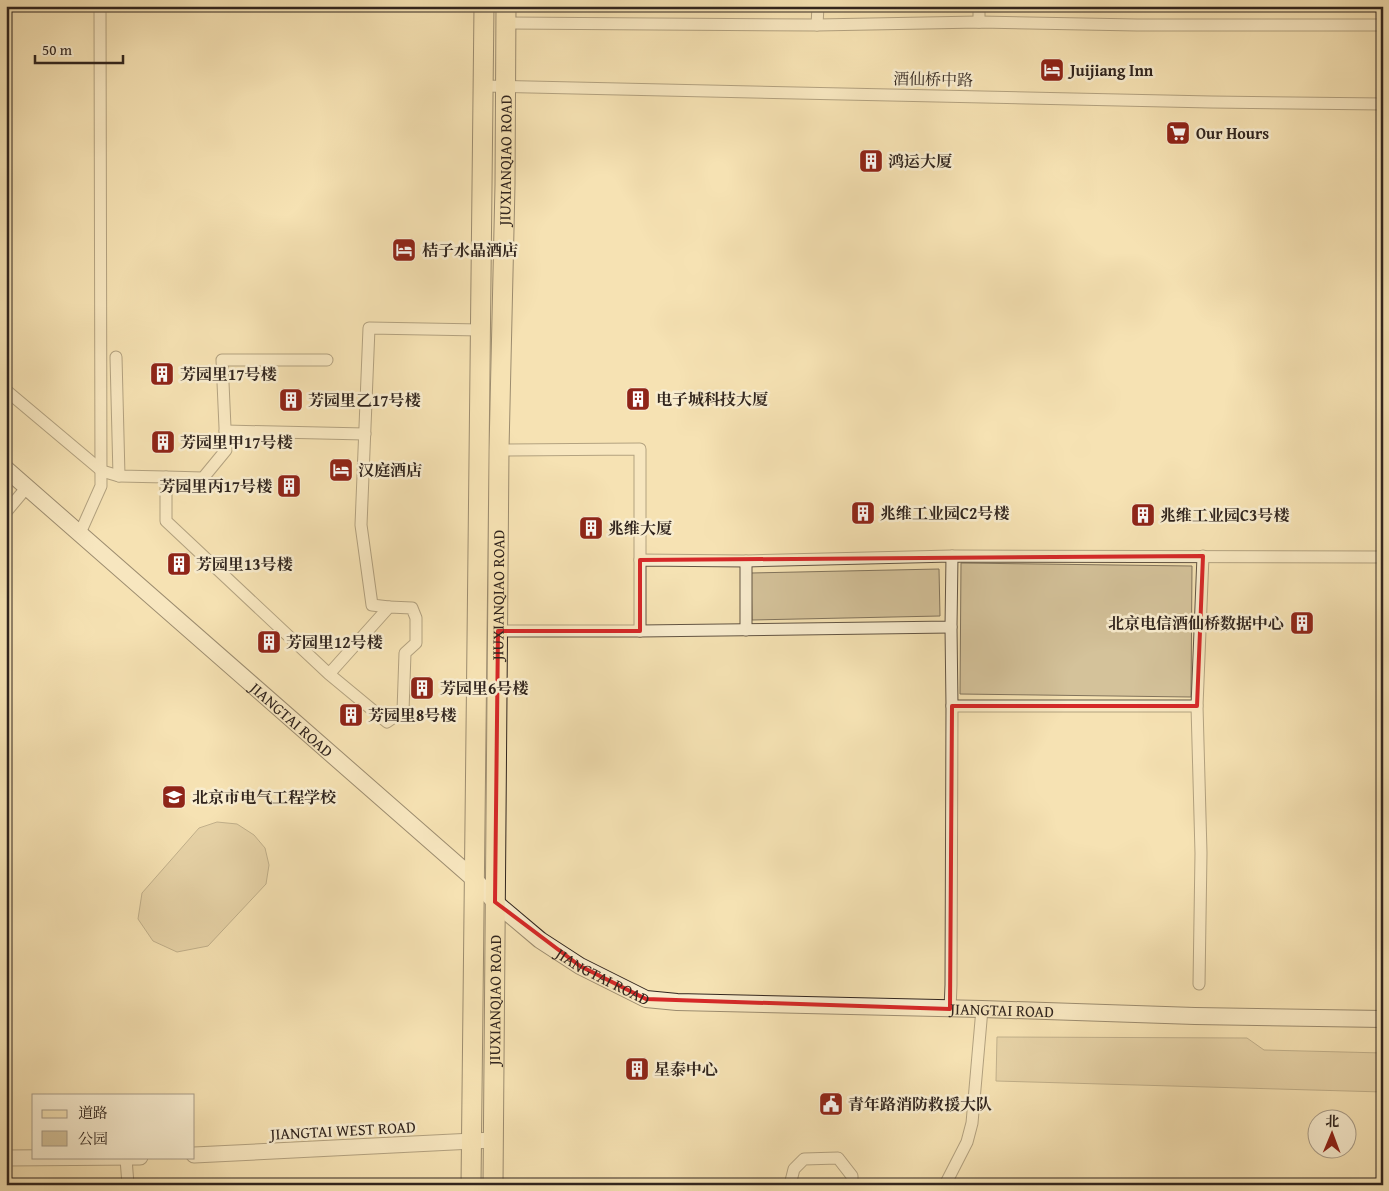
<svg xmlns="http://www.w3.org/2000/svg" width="1389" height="1191" font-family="'Gentium Book Plus','Noto Serif SC',serif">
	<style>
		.green { fill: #d4c29a; stroke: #82745c }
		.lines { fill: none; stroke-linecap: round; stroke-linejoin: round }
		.minor-casing { stroke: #625443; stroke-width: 13 }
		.tertiary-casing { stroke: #625443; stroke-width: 17 }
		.secondary-casing { stroke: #31251e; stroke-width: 18 }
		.primary-casing { stroke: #31251e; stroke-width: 21 }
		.minor { stroke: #f8ecce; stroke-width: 11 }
		.tertiary { stroke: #f8ecce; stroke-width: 15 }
		.secondary { stroke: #f8ecce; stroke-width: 16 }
		.primary { stroke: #f5e2b3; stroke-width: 19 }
		.marked { fill: none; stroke: #d62828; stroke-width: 4; stroke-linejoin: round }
		.labels { text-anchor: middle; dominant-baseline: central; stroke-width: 5; stroke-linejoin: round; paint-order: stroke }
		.poi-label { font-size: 16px; font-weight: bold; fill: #31251e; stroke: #f8ecce; text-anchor: start }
		.street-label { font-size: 16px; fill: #31251e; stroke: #f8ecce }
	</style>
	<rect width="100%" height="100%" fill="#f5e2b3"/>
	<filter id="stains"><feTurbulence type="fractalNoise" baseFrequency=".004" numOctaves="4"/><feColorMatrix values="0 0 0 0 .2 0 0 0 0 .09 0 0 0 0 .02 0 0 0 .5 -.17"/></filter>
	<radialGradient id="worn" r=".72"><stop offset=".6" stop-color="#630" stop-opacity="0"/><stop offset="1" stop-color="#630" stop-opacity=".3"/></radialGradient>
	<g class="green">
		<polygon points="961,563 1192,566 1191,697 960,694"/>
		<polygon points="939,569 940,616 752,620 751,573"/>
		<polygon points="217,822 237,824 254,835 265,848 269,865 266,884 208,946 177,952 153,941 138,919 142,893 199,828"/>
		<polygon points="997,1037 1247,1038 1264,1050 1383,1053 1383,1092 996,1081"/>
	</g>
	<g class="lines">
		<defs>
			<g id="minor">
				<polyline points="979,6 979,22"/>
				<polyline points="506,23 817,25 979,22 1137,25 1383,25"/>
				<polyline points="817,25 818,6"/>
				<polyline points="483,86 1211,102 1383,104"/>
				<polyline points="116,357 119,476"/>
				<polyline points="8,392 102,471 119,476 166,477 166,521 329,674 387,722 403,711 405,653 416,643 416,618 412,608 389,607 329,674"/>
				<polyline points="225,431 365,434"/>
				<polyline points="499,450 640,449 640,560"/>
				<polyline points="166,477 203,478 226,450 222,360 327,360"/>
				<polyline points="6,512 27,487"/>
				<polyline points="80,533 101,486 100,6"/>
				<polyline points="389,607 372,605 361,525 369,328 481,330"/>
				<polyline points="746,630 746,561"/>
				<polyline points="498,631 640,631 951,627 952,556"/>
				<polyline points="640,631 640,560 746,561 952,556 1383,557"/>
				<polyline points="952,706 1197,706"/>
				<polyline points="1199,984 1201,853 1197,706 1203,556"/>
				<polyline points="950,1009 951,985 952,706 951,627"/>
				<polyline points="126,1158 128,1185"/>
				<polyline points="790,1185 794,1169 804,1159 838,1158 852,1176 852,1185"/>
				<polyline points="945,1185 967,1142 972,1123 982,1009"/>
			</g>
			<g id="tertiary">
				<polyline points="194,1155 493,1140"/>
				<polyline points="6,1158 140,1157"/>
			</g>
			<g id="secondary">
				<path id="s1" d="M6,469L475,880L495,902L540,940L580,966L646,999L677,1002L982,1009L1195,1016L1383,1019"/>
			</g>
			<g id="primary">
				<polyline points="471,1185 484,6"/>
				<path id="s2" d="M493,1185L499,450L505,185L506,6"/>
			</g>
		</defs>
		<use href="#minor" class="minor-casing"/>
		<use href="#tertiary" class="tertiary-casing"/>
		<use href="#secondary" class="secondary-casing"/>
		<use href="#primary" class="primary-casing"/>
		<use href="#minor" class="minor"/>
		<use href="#tertiary" class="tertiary"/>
		<use href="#secondary" class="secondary"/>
		<use href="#primary" class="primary"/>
	</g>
	<path d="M0 0H1389V1191H0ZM1203,556L1197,706H952L950,1009L646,999L580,966L495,902L498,631H640V560Z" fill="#f5e2b3" fill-opacity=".55" fill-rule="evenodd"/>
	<path class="marked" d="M1203,556L1197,706H952L950,1009L646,999L580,966L495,902L498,631H640V560Z"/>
	<defs>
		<symbol id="hotel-square" viewBox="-11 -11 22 22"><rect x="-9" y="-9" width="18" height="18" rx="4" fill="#8f2418" stroke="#f8ecce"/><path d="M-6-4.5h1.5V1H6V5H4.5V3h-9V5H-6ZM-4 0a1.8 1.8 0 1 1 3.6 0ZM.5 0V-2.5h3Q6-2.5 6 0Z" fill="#fff"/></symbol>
		<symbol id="supermarket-square" viewBox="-11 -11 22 22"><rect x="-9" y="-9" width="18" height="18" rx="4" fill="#8f2418" stroke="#f8ecce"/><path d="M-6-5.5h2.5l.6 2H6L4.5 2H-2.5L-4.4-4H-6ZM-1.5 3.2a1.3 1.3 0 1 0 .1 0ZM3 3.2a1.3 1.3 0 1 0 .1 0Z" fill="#fff"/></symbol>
		<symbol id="building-square" viewBox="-11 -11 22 22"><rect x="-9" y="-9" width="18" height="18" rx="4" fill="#8f2418" stroke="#f8ecce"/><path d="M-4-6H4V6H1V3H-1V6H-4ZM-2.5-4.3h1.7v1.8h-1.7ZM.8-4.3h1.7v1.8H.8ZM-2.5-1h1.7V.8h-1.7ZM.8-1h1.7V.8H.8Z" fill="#fff"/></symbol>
		<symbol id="school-square" viewBox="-11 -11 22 22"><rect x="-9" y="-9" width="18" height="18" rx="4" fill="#8f2418" stroke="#f8ecce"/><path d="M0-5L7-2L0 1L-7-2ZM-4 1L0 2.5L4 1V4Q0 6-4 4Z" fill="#fff"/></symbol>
		<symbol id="civic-square" viewBox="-11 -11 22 22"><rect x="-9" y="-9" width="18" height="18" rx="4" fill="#8f2418" stroke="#f8ecce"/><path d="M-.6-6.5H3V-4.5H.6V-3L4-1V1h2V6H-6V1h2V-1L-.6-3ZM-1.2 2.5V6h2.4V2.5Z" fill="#fff"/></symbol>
	</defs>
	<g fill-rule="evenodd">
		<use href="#hotel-square" x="1038" y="56" width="28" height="28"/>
		<use href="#supermarket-square" x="1164" y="119" width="28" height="28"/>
		<use href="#building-square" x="857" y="147" width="28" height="28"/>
		<use href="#hotel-square" x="390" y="236" width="28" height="28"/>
		<use href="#building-square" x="148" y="360" width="28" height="28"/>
		<use href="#building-square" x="624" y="385" width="28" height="28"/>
		<use href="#building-square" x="277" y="386" width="28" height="28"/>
		<use href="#building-square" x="149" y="428" width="28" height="28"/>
		<use href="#hotel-square" x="327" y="456" width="28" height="28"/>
		<use href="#building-square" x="275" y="472" width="28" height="28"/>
		<use href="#building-square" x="849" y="499" width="28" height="28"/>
		<use href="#building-square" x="1129" y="501" width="28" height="28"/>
		<use href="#building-square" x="577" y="514" width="28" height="28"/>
		<use href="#building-square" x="165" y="550" width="28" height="28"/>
		<use href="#building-square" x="1288" y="609" width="28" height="28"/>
		<use href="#building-square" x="255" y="628" width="28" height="28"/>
		<use href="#building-square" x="408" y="674" width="28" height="28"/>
		<use href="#building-square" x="337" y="701" width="28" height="28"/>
		<use href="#school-square" x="160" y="783" width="28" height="28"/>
		<use href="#building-square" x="623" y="1055" width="28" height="28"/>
		<use href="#civic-square" x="817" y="1090" width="28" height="28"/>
	</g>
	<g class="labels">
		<g class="poi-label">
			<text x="1070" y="70">Juijiang Inn</text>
			<text x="1196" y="133">Our Hours</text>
			<text x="888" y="161">鸿运大厦</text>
			<text x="422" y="250">桔子水晶酒店</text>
			<text x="180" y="374">芳园里17号楼</text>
			<text x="656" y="399">电子城科技大厦</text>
			<text x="308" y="400">芳园里乙17号楼</text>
			<text x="180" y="442">芳园里甲17号楼</text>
			<text x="358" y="470">汉庭酒店</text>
			<text x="272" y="486" text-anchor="end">芳园里丙17号楼</text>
			<text x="880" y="513">兆维工业园C2号楼</text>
			<text x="1160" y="515">兆维工业园C3号楼</text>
			<text x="608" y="528">兆维大厦</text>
			<text x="196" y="564">芳园里13号楼</text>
			<text x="1284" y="623" text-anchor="end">北京电信酒仙桥数据中心</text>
			<text x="286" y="642">芳园里12号楼</text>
			<text x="440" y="688">芳园里6号楼</text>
			<text x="368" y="715">芳园里8号楼</text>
			<text x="192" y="797">北京市电气工程学校</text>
			<text x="654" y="1069">星泰中心</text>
			<text x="848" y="1104">青年路消防救援大队</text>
		</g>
		<g class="street-label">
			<text transform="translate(933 79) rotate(1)">酒仙桥中路</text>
			<text stroke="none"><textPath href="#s2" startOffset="1025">JIUXIANQIAO ROAD</textPath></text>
			<text stroke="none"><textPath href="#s2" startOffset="590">JIUXIANQIAO ROAD</textPath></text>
			<text stroke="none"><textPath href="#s1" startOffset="380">JIANGTAI ROAD</textPath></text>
			<text stroke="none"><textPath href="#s1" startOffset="785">JIANGTAI ROAD</textPath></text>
			<text stroke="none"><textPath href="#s2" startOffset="185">JIUXIANQIAO ROAD</textPath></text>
			<text stroke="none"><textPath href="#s1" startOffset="1190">JIANGTAI ROAD</textPath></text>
			<text transform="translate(343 1130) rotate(-3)">JIANGTAI WEST ROAD</text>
		</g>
	</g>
	<rect width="1389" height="1191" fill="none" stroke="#f5e2b3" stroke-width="25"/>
	<rect x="8" y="8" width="1374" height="1176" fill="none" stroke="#31251e" stroke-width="2.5"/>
	<rect x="12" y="12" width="1364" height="1166" fill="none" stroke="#31251e"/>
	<rect x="32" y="1094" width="162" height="65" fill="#f8ecce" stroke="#a89c88"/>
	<rect x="42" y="1110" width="25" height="8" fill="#f5e2b3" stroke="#a89c88"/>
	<text x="78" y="1118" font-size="15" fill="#31251e">道路</text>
	<rect x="42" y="1131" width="25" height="15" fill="#d4c29a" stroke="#a89c88"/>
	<text x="78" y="1144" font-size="15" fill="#31251e">公园</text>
	<g transform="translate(1332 1134) rotate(1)"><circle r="24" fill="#f8ecce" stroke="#a89c88"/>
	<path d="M0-4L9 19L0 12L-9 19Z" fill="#8f2418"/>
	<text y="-8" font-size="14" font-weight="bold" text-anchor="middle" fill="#31251e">北</text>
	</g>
	<path d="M35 55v8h88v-8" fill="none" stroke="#31251e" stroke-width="2.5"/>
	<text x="42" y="55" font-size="15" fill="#31251e" stroke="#f8ecce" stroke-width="4" paint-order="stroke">50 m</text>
	<rect width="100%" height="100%" filter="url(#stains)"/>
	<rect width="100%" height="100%" fill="url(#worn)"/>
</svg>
